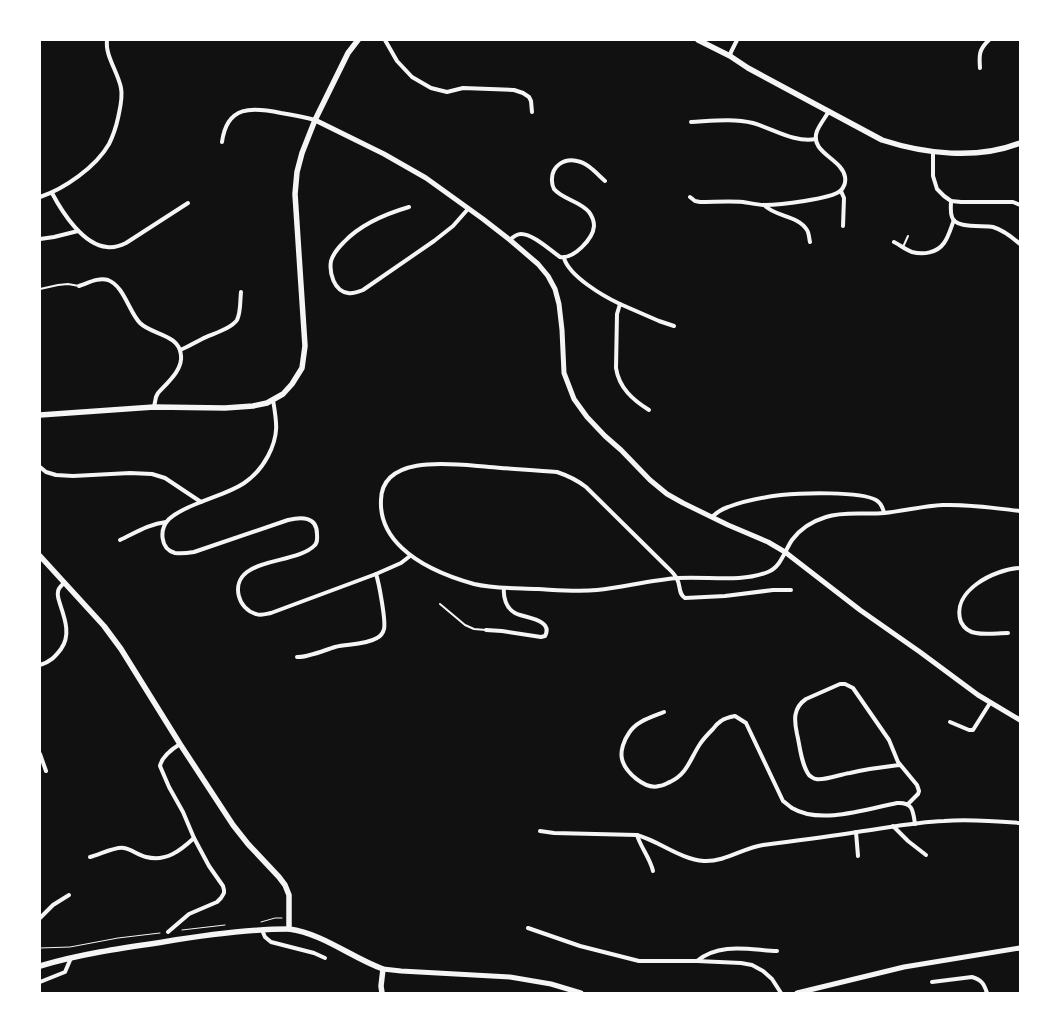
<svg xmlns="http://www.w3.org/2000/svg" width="1060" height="1033" font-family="Mulish,sans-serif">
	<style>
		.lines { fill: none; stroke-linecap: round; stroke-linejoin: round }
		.path { stroke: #f5f5f5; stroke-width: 1 }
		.service { stroke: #f5f5f5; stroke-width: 2 }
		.minor { stroke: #f5f5f5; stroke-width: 4 }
		.tertiary { stroke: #f5f5f5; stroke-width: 5 }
		.secondary { stroke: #f5f5f5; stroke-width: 5.5 }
	</style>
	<rect width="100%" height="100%" fill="#111"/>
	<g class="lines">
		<g class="path">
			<polyline points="261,922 275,918 282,918"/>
			<polyline points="182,930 225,925"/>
			<polyline points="40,948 70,947 118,938 160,933"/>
		</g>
		<g class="service">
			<polyline points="903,247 908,236"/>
			<polyline points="40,289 58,285 68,284 79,286"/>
			<polyline points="440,604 465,625 474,629 486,630"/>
		</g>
		<g class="minor">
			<polyline points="385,40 397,61 412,77 431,88 447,92 463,88 514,90 523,93 529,97 531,101 532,112"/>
			<polyline points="730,56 731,52 737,40"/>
			<path d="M980,68C979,55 979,49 989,40"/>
			<path d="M691,122C711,121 733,118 753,123C774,129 794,143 816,139"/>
			<path d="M222,142C227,105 252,107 281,113C293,115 304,117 315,120"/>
			<polyline points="933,152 933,176 937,189 944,196 951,201 961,202 1013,202 1020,205"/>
			<polyline points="841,191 844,198 843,226"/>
			<path d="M52,193C62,212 83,245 107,247C113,248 120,246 126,243L188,203"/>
			<path d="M40,197C64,189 96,167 109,144C113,136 116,127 118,118C120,108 123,98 121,88C118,72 105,56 107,40"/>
			<path d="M690,197L695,201L700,202C714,202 729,201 743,202C750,203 758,205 765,205C779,205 831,199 840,191C844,188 846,182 845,177C842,158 809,153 817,131C820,124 825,118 829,111"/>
			<path d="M951,201C951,206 950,212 952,217C955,229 983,225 993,227C1003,230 1012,237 1020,244"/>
			<path d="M764,205C775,217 798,215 807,230C809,233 809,238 810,242"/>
			<path d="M409,207C385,214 361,224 344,242C339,247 333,254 331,261C329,273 334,291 348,293C353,294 358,292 363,290L434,241L453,226L468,209"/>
			<polyline points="40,239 54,237 78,231"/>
			<path d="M510,240C513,237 516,234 521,234C533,234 550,250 560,257C574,259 593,239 594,226C594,221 592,216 589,212C580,201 562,199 554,189C553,187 552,183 552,181C551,166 564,158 577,161C588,163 597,174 605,181"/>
			<path d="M894,242C900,245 906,250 912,252C923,255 937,253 944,243C949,236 951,227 954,220"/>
			<path d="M564,258C569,276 603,296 620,304L617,314L616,368C619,388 633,400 649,410"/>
			<path d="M79,286C88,283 99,277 108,280C124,286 129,312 140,323C152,335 179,334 181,355C183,370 167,383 158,393L156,397L154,407"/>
			<polyline points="620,304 659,321 674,326"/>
			<path d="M180,350C188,347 194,343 202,339C212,334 231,329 237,320C241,312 240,300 241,292"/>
			<path d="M273,400C277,423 279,435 268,456C251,488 227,491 196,504C186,508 177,512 169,519C159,529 160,549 175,553C182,554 188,553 194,552L288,520C301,517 317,516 317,534C317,538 318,542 315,545C301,560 264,559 247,572C231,584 238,609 256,614C261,616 266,614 271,613L376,574L401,563L410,556"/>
			<polyline points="40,467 46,472 56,475 73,476 130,473 152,474 165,478 201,502"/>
			<path d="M712,517C717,512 722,509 728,507C744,501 765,497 781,495C801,493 860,491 876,500C881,503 883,508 884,513"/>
			<path d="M120,540C135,533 149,524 166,522"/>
			<path d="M791,590H773L725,596L685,598C678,594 681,586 677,579C675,574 670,570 666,566L586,487C577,480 569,476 557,472C535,470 512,469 489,467C459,465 382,452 381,500C380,519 387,534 402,548C421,566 449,577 474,584C495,589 517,588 538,589C557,590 577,592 597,590C624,587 651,580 678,578C708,576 740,583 768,572C781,567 785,550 792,540C800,529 813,521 826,517C844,511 865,515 884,513C904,511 923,506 943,505C969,504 995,508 1020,511"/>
			<path d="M486,630L502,631L541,637L545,636C554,619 524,618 515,613C506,608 503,597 504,588"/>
			<path d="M1008,633C998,633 986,635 976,633C969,632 964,628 961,622C950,591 995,569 1020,568"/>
			<path d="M297,657C306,658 325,650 335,647C348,644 365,645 377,638C381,636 383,633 384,629C386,621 379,583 376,574"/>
			<path d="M40,665C50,662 55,657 61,649C71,635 65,619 60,604C59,600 57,596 58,592C58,588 61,586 64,583"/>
			<path d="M664,712C652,717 636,721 629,733C624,740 620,751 622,759C625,772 645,790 659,786C663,786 667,783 670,782C688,773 690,759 700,744C704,738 708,734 713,729C715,726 718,723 721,721C725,718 730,717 735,716L746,723L783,801C786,803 789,806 792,808C820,825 867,809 897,803C913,802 913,811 915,824"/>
			<polyline points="950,722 969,730 973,730 990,703"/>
			<polyline points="40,754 46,771"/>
			<path d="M900,765C884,767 867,769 850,773C841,774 824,781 816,779C814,779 810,776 809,775C801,764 800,746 797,734C794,720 793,708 806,699L840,684H845L853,688L889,740L898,762L917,785L919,791L918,794L908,804"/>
			<polyline points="893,826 908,841 926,855"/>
			<path d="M540,831L554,833L637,835C661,842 680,859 704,861C725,862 743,848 763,845C794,841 826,837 857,832C886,828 915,822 944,821C969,819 995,821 1020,823"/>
			<polyline points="856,832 858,856"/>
			<path d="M637,835C641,848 650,858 653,871"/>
			<path d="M90,857C99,855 116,846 124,848C131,849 138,855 146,857C166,862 180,851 194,838"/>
			<polyline points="40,918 53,905 69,895"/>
			<polyline points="528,928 580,946 639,961 697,961 741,963 752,965 763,971 772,979 781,993"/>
			<polyline points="262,930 265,937 271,942 314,953 325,958"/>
			<path d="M168,932L189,914L217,902L221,898L224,893V890L223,886L209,866L194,838L183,812L169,787L160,766C162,756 172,749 180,744"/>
			<path d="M697,961C720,942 750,950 777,951"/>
			<polyline points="40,982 65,972 71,958"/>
			<path d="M932,982L972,977C982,980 984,984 987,993"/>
		</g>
		<g class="tertiary">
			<polyline points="315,120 384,154 426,178 483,219 510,240 538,264 548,276 555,289 559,304 562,330 564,373 574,399 587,417 605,436 621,450 650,480 667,494 683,503 728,525 768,542 785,552 860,610 920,652 978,695 1020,720"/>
			<polyline points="383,969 401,971 510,977 551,984 581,993"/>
			<polyline points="797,993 904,967 1020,948"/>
		</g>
		<g class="secondary">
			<path d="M698,40L730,56L748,68L882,140C925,154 977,160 1020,143"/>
			<polyline points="40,415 154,407 225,408 253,406 267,403 283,394 292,384 302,368 305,346 295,194 297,172 302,153 315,120 348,53 358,40"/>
			<path d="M40,556L104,626L121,649L180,744L233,825L248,844L279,877L285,885L289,895V929C324,934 350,957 383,969L381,986L382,993"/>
			<path d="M40,966C80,954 122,948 163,942C205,935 247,929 289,929"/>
		</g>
	</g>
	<rect width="1060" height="1033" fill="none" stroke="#ffffff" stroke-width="82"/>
</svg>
